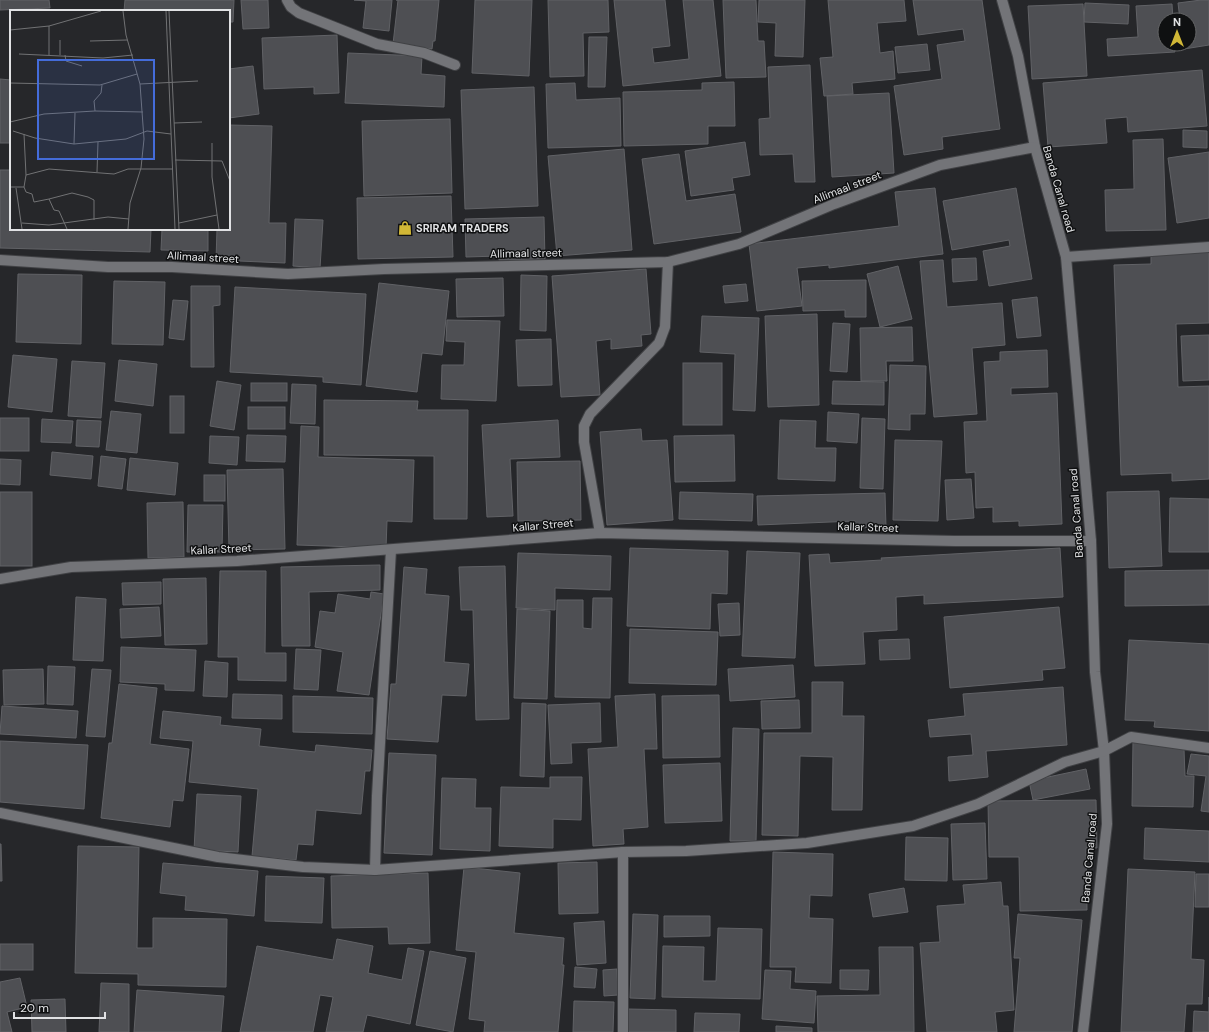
<svg xmlns="http://www.w3.org/2000/svg" width="1209" height="1032" font-family="'DM Sans',sans-serif">
	<style>
		.building { fill: #4e4f53; stroke: #616266 }
		.lines { fill: none; stroke-linecap: round; stroke-linejoin: round }
		.street-casing { stroke: #414245; stroke-width: 12 }
		.street { stroke: #737478; stroke-width: 10 }
		.labels { text-anchor: middle; dominant-baseline: central; stroke-width: 3; stroke-linejoin: round; paint-order: stroke }
		.street-label { font-size: 11px; fill: #e1e2e4; stroke: #0f1011 }
		.poi-label { font-size: 11px; font-weight: bold; fill: #e1e2e4; stroke: #0f1011; text-anchor: start }
		.inset-road { fill: none; stroke: #717274; stroke-width: 1 }
		.view { fill: #446cda; fill-opacity: 0.15; stroke: #446cda; stroke-width: 2 }
		.inset-edge { fill: none; stroke: #e1e2e4; stroke-width: 2 }
	</style>
	<rect width="100%" height="100%" fill="#26272a"/>
	<g class="building">
		<polygon points="0,0 49,0 50,8 0,10"/>
		<polygon points="125,0 234,0 233,22 229,22 229,11 124,11"/>
		<polygon points="241,0 268,0 269,28 243,29"/>
		<polygon points="354,0 392,0 389,31 363,28 366,1"/>
		<polygon points="396,0 439,0 435,41 433,41 432,49 393,44 398,0"/>
		<polygon points="475,0 532,0 529,76 472,73"/>
		<polygon points="548,0 608,0 609,32 583,33 584,76 550,77"/>
		<polygon points="614,0 665,0 670,46 652,48 654,63 689,59 683,0 713,0 721,76 623,86"/>
		<polygon points="723,0 756,0 758,41 764,41 766,77 726,78"/>
		<polygon points="759,0 805,0 803,57 775,56 776,23 758,22"/>
		<polygon points="828,0 904,0 906,21 877,23 880,53 893,51 895,79 852,83 853,94 824,96 820,58 833,57"/>
		<polygon points="913,0 982,0 1000,129 942,137 943,149 904,155 894,86 942,79 937,45 965,41 963,29 918,35"/>
		<polygon points="1201,0 1209,0 1209,45 1184,49 1184,44 1189,44 1189,20 1180,20 1178,3"/>
		<polygon points="1085,3 1129,5 1128,24 1084,22"/>
		<polygon points="1083,4 1087,76 1032,79 1028,6"/>
		<polygon points="1172,4 1173,20 1165,20 1165,44 1174,44 1175,52 1108,56 1107,39 1138,37 1136,6"/>
		<polygon points="337,35 339,93 314,94 314,87 264,89 262,38"/>
		<polygon points="589,37 607,37 605,87 588,87"/>
		<polygon points="927,44 930,70 898,73 895,47"/>
		<polygon points="348,53 422,56 421,74 445,76 444,107 345,103"/>
		<polygon points="810,65 815,182 795,182 793,154 760,155 759,119 770,118 768,67"/>
		<polygon points="253,66 259,114 229,118 229,69"/>
		<polygon points="1202,70 1207,126 1128,132 1127,117 1105,119 1107,143 1048,147 1043,83"/>
		<polygon points="0,79 11,80 11,143 0,143"/>
		<polygon points="734,82 735,126 708,126 708,144 624,146 623,92 702,90 702,83"/>
		<polygon points="575,83 576,100 620,98 621,146 548,148 546,84"/>
		<polygon points="534,87 538,206 465,209 461,90"/>
		<polygon points="889,93 894,173 832,177 827,96"/>
		<polygon points="450,119 452,193 364,196 362,121"/>
		<polygon points="229,125 272,126 269,223 286,223 285,263 216,260 217,229 229,229"/>
		<polygon points="1183,130 1207,131 1207,148 1183,147"/>
		<polygon points="1163,139 1166,230 1106,231 1105,190 1134,189 1133,140"/>
		<polygon points="745,142 750,175 732,178 734,190 691,196 685,151"/>
		<polygon points="624,149 632,250 557,256 548,156"/>
		<polygon points="1209,152 1209,218 1177,223 1168,158"/>
		<polygon points="679,154 686,201 735,194 741,232 654,244 642,159"/>
		<polygon points="0,170 11,170 11,229 151,229 150,252 0,248"/>
		<polygon points="935,188 943,254 829,268 829,265 797,268 802,306 757,311 749,244 899,226 895,192"/>
		<polygon points="1016,188 1032,279 989,286 983,251 1010,246 1009,240 952,250 943,201"/>
		<polygon points="451,196 453,257 358,259 357,198"/>
		<polygon points="544,217 545,259 499,260 499,256 466,257 465,219"/>
		<polygon points="295,219 323,220 320,268 293,266"/>
		<polygon points="162,229 208,229 208,251 161,250"/>
		<polygon points="1209,252 1209,323 1176,324 1178,387 1209,386 1209,479 1172,481 1172,473 1121,475 1114,265 1151,264 1151,254"/>
		<polygon points="976,258 977,280 953,282 952,259"/>
		<polygon points="943,260 947,307 1002,303 1005,345 972,348 977,414 934,417 920,261"/>
		<polygon points="898,266 912,319 880,327 867,274"/>
		<polygon points="646,269 651,334 641,335 642,346 611,349 611,339 596,341 600,395 561,397 552,276"/>
		<polygon points="18,274 82,275 81,344 16,342"/>
		<polygon points="521,275 547,276 546,331 520,330"/>
		<polygon points="503,278 504,316 457,317 456,279"/>
		<polygon points="866,280 866,317 845,317 845,310 803,311 802,281"/>
		<polygon points="114,281 165,282 163,345 112,344"/>
		<polygon points="379,283 449,291 442,355 422,353 417,392 366,386"/>
		<polygon points="746,284 748,301 725,303 723,286"/>
		<polygon points="191,286 220,286 220,305 213,306 214,367 191,367"/>
		<polygon points="235,287 366,294 361,385 323,382 323,377 230,372"/>
		<polygon points="1037,297 1041,336 1017,338 1012,300"/>
		<polygon points="173,300 188,301 184,340 169,338"/>
		<polygon points="817,314 819,405 768,407 765,316"/>
		<polygon points="702,316 759,318 755,411 733,410 735,354 700,352"/>
		<polygon points="447,320 500,321 496,401 441,399 442,365 464,365 465,342 446,341"/>
		<polygon points="833,323 850,324 847,372 830,371"/>
		<polygon points="912,327 913,361 886,361 887,381 861,381 860,328"/>
		<polygon points="1209,335 1209,380 1183,381 1181,336"/>
		<polygon points="551,339 552,385 518,386 516,340"/>
		<polygon points="1047,350 1048,387 1011,388 1011,395 1057,393 1062,524 1019,526 1019,521 993,522 993,507 976,508 975,472 966,473 964,422 987,421 984,362 1000,361 1000,352"/>
		<polygon points="13,355 57,359 52,412 8,407"/>
		<polygon points="119,360 157,364 153,406 115,401"/>
		<polygon points="72,361 105,363 101,418 68,416"/>
		<rect x="683" y="363" width="39" height="62"/>
		<polygon points="890,365 926,366 925,414 910,414 910,430 888,429"/>
		<polygon points="217,381 241,385 234,430 210,426"/>
		<polygon points="833,381 884,382 884,405 832,404"/>
		<rect x="251" y="383" width="36" height="18"/>
		<polygon points="292,384 316,385 315,424 290,423"/>
		<rect x="170" y="396" width="14" height="37"/>
		<polygon points="324,400 418,401 417,410 468,410 467,519 434,519 434,456 324,455"/>
		<rect x="248" y="407" width="37" height="22"/>
		<polygon points="111,411 141,414 137,453 106,450"/>
		<polygon points="828,412 859,414 857,443 827,441"/>
		<rect x="0" y="418" width="29" height="33"/>
		<polygon points="862,418 885,419 883,489 860,488"/>
		<polygon points="42,419 73,421 71,443 41,442"/>
		<polygon points="77,420 101,421 99,447 76,446"/>
		<polygon points="558,420 560,457 510,459 513,516 487,517 482,425"/>
		<polygon points="780,420 816,421 815,448 836,448 835,481 778,479"/>
		<polygon points="301,426 319,427 318,457 414,460 412,522 387,521 386,548 297,545"/>
		<polygon points="641,429 642,441 667,440 673,520 607,525 600,432"/>
		<polygon points="247,435 286,436 285,462 246,461"/>
		<polygon points="734,435 735,481 675,482 674,436"/>
		<polygon points="210,436 239,437 237,465 209,463"/>
		<polygon points="895,440 942,441 938,521 893,520"/>
		<polygon points="52,452 93,456 91,479 50,475"/>
		<polygon points="101,456 126,459 122,489 98,486"/>
		<polygon points="130,458 178,463 175,495 127,490"/>
		<polygon points="0,459 21,460 20,485 0,484"/>
		<polygon points="580,461 581,520 518,521 517,462"/>
		<polygon points="283,469 285,549 229,550 227,470"/>
		<rect x="204" y="475" width="21" height="26"/>
		<polygon points="971,479 974,518 947,520 945,480"/>
		<polygon points="1159,491 1162,566 1109,568 1107,492"/>
		<rect x="0" y="492" width="32" height="74"/>
		<polygon points="680,492 753,494 752,521 679,519"/>
		<polygon points="885,493 886,527 855,528 855,521 758,525 757,496"/>
		<polygon points="1170,498 1209,499 1209,552 1169,552"/>
		<polygon points="183,502 184,557 148,558 147,503"/>
		<polygon points="188,505 223,505 222,552 187,552"/>
		<polygon points="630,548 728,551 727,594 711,593 710,629 627,626"/>
		<polygon points="1060,548 1063,597 924,604 924,595 896,597 897,630 863,632 865,664 815,666 809,555 829,554 830,563 882,560 881,558"/>
		<polygon points="747,551 800,553 795,658 742,656"/>
		<polygon points="518,553 611,556 610,590 555,588 555,610 516,608"/>
		<polygon points="380,565 380,590 309,592 310,646 282,646 281,567"/>
		<polygon points="505,566 509,719 476,720 473,610 461,610 459,567"/>
		<polygon points="404,567 427,569 425,594 449,596 444,662 469,664 466,696 442,695 438,742 387,739 391,684 396,684"/>
		<polygon points="1209,570 1209,605 1125,606 1125,571"/>
		<polygon points="220,571 266,571 265,653 286,653 286,681 238,680 238,657 218,657"/>
		<polygon points="206,578 207,644 165,645 163,579"/>
		<polygon points="161,582 161,604 123,605 122,583"/>
		<polygon points="371,592 384,594 369,695 337,691 343,652 315,647 320,611 335,613 338,594 370,599"/>
		<polygon points="76,597 106,599 103,661 73,660"/>
		<polygon points="593,598 612,598 610,698 555,697 557,600 583,600 583,628 592,629"/>
		<polygon points="739,603 740,635 720,636 718,604"/>
		<polygon points="159,607 161,636 121,638 120,609"/>
		<polygon points="1059,607 1065,668 1042,670 1043,680 950,688 944,617"/>
		<polygon points="517,609 550,611 547,699 514,698"/>
		<polygon points="630,629 718,632 716,685 629,683"/>
		<polygon points="909,639 910,659 880,660 879,640"/>
		<polygon points="1129,640 1209,644 1209,731 1154,727 1155,721 1125,720"/>
		<polygon points="121,647 196,650 194,691 165,690 165,684 120,682"/>
		<polygon points="296,649 321,650 318,690 294,689"/>
		<polygon points="205,661 228,663 227,697 203,696"/>
		<polygon points="793,665 795,697 730,701 728,669"/>
		<polygon points="48,666 75,667 73,705 47,704"/>
		<polygon points="43,669 44,704 4,705 3,670"/>
		<polygon points="92,669 111,670 105,737 86,736"/>
		<polygon points="812,682 843,682 842,716 864,716 862,810 832,810 833,757 800,756 798,836 762,835 764,733 812,733"/>
		<polygon points="119,684 157,688 150,744 189,749 183,801 173,800 170,827 101,818 109,743 112,743"/>
		<polygon points="1063,687 1067,745 986,751 988,777 949,781 948,757 973,755 971,734 930,737 928,720 965,716 963,694"/>
		<polygon points="233,694 282,695 282,719 232,718"/>
		<polygon points="655,694 657,749 644,749 648,827 623,829 624,844 593,846 588,749 618,747 615,696"/>
		<polygon points="719,695 720,757 663,758 662,696"/>
		<polygon points="293,696 373,698 372,734 293,732"/>
		<polygon points="799,700 800,728 762,729 761,701"/>
		<polygon points="522,703 546,704 544,777 520,776"/>
		<polygon points="600,703 601,742 571,743 572,763 551,764 548,705"/>
		<polygon points="2,706 78,711 76,738 0,734"/>
		<polygon points="163,711 221,717 220,725 261,729 259,746 315,752 316,745 372,750 370,771 365,771 361,814 316,810 313,845 298,844 296,860 252,856 258,789 189,782 193,741 160,738"/>
		<polygon points="733,728 759,729 756,841 730,841"/>
		<polygon points="0,741 88,745 84,809 0,802"/>
		<polygon points="1133,741 1184,749 1185,776 1194,776 1193,807 1132,806"/>
		<polygon points="389,753 436,755 432,855 384,853"/>
		<polygon points="1191,754 1209,756 1209,812 1201,811 1206,776 1187,774"/>
		<polygon points="720,763 722,821 665,823 663,765"/>
		<polygon points="1086,769 1090,789 1033,800 1029,781"/>
		<polygon points="550,777 582,777 581,820 553,819 553,848 499,846 501,787 550,788"/>
		<polygon points="442,778 476,779 475,808 491,808 490,851 440,849"/>
		<polygon points="197,794 241,796 238,852 194,850"/>
		<polygon points="1096,800 1097,848 1086,848 1087,910 1020,911 1019,857 989,857 988,801"/>
		<polygon points="985,823 987,879 953,880 951,824"/>
		<polygon points="1145,828 1209,831 1209,862 1144,859"/>
		<polygon points="906,837 948,838 947,881 905,880"/>
		<polygon points="0,844 1,844 2,881 0,881"/>
		<polygon points="78,846 139,847 137,948 153,948 153,918 227,919 226,987 138,985 138,974 75,973"/>
		<polygon points="773,852 833,854 832,896 810,895 809,918 833,919 831,983 795,982 796,967 770,967"/>
		<polygon points="597,862 598,913 559,914 558,863"/>
		<polygon points="163,863 258,871 254,916 185,910 186,896 160,893"/>
		<polygon points="464,867 520,873 514,933 564,938 562,965 564,965 558,1032 484,1032 485,1021 469,1019 476,952 456,950"/>
		<polygon points="1128,869 1195,872 1191,959 1204,960 1202,1004 1186,1004 1184,1032 1121,1032"/>
		<polygon points="428,873 430,943 389,944 388,927 332,928 331,876"/>
		<polygon points="1196,874 1209,874 1209,907 1195,907"/>
		<polygon points="266,876 324,878 322,923 265,921"/>
		<polygon points="1001,882 1003,906 1008,906 1014,1010 995,1012 997,1032 927,1032 920,943 940,942 937,906 965,904 963,885"/>
		<polygon points="904,888 908,912 873,917 869,894"/>
		<polygon points="633,914 658,915 655,999 630,998"/>
		<polygon points="1018,914 1082,920 1072,1032 1014,1032 1020,958 1014,958"/>
		<polygon points="664,916 710,916 710,936 664,937"/>
		<polygon points="604,921 606,963 577,965 574,923"/>
		<polygon points="718,928 762,929 760,999 662,997 663,946 704,947 703,981 716,981"/>
		<polygon points="337,939 373,946 368,973 402,980 408,948 424,951 410,1024 367,1015 363,1032 326,1032 333,997 320,995 313,1032 240,1032 257,946 333,960"/>
		<rect x="0" y="944" width="33" height="26"/>
		<polygon points="879,947 913,947 914,1032 818,1032 817,996 880,995"/>
		<polygon points="430,951 466,958 453,1032 416,1025"/>
		<polygon points="575,967 597,969 595,988 574,987"/>
		<polygon points="617,969 618,995 604,996 603,970"/>
		<polygon points="765,970 791,971 790,989 816,991 814,1023 762,1019"/>
		<polygon points="840,970 869,970 868,990 840,989"/>
		<polygon points="20,978 27,1007 7,1012 12,1032 0,1032 0,982"/>
		<polygon points="101,983 129,984 129,1032 99,1032"/>
		<polygon points="137,990 224,996 221,1032 134,1032"/>
		<polygon points="1209,997 1209,1032 1193,1032 1194,1011 1209,1012"/>
		<polygon points="65,999 66,1032 32,1032 31,1000"/>
		<polygon points="574,1001 614,1002 613,1032 573,1032"/>
		<polygon points="628,1009 676,1010 676,1032 627,1032"/>
		<polygon points="695,1013 740,1014 739,1032 694,1032"/>
		<polygon points="776,1026 812,1028 812,1032 776,1032"/>
	</g>
	<g class="lines">
		<defs>
			<g id="street">
				<polyline points="287,0 291,7 299,13 377,44 424,53 455,65"/>
				<polyline points="1002,0 1018,56 1035,147 1066,257 1091,541 1095,672 1104,751 1107,824 1083,1032"/>
				<polyline points="1066,257 1209,247"/>
				<polyline points="0,260 108,267 172,267 288,274 384,269 668,262 739,244 834,204 940,165 1035,147"/>
				<polyline points="600,533 584,442 584,426 590,414 659,343 665,327 668,262"/>
				<polyline points="391,550 377,796 375,870 623,852 686,851 807,843 913,826 978,804 1065,762 1104,751 1131,737 1209,748"/>
				<polyline points="0,579 71,567 237,561 600,533 955,541 1091,541"/>
				<polyline points="0,813 218,857 303,867 375,870"/>
				<polyline points="623,852 623,1032"/>
			</g>
		</defs>
		<use href="#street" class="street-casing"/>
		<use href="#street" class="street"/>
	</g>
	<defs>
		<symbol id="shop-bare" viewBox="-9 -9 18 18"><path d="M-5-2.5h2.3a2.7 3.5 0 0 1 5.4 0H5L5.5 6h-11ZM-1.5-2.5h3a1.5 2.3 0 0 0-3 0Z" fill="#d1b736" stroke="#0f1011" stroke-width="2.5" paint-order="stroke"/></symbol>
	</defs>
	<g fill-rule="evenodd">
		<use href="#shop-bare" x="395" y="218" width="20" height="20"/>
	</g>
	<g class="labels">
		<g class="street-label">
			<text transform="translate(847 187) rotate(-21)">Allimaal street</text>
			<text transform="translate(1059 189) rotate(74)">Banda Canal road</text>
			<text transform="translate(526 253) rotate(-1)">Allimaal street</text>
			<text transform="translate(203 257) rotate(3)">Allimaal street</text>
			<text transform="translate(1076 513) rotate(-94)">Banda Canal road</text>
			<text transform="translate(543 525) rotate(-5)">Kallar Street</text>
			<text transform="translate(868 527) rotate(2)">Kallar Street</text>
			<text transform="translate(221 549) rotate(-3)">Kallar Street</text>
			<text transform="translate(1089 858) rotate(-85)">Banda Canal road</text>
		</g>
		<g class="poi-label">
			<text x="416" y="228">SRIRAM TRADERS</text>
		</g>
	</g>
	<g transform="translate(10 10)">
		<rect width="220" height="220" fill="#26272a"/>
		<path class="inset-road" d="M113,1L116,25L130,74L134,129L131,158L120,193L118,219M156,1L165,219M159,1L169,219M0,20L39,16L91,1M50,30V45M80,31L117,30M9,44L93,48L123,45M39,45V16M55,45L56,51L72,56M0,73L90,75L127,64M130,74L188,71M85,101L84,91L91,83L92,75M65,103L64,134L116,129L137,121L161,124M0,112L34,104L85,101L133,102M164,113L192,112M3,121L25,128L64,134M14,124L16,165M202,133V167L209,219M165,150L212,151L220,171M87,162L88,132M0,177H14L16,165L39,159L104,164L118,159H162M14,177L16,182L22,184L24,192L39,189L44,200L49,201L57,219M6,178L12,219M39,189L62,183L78,187L84,190V210M12,213L39,215L98,207L119,209M169,213L207,205"/>
		<path class="view" d="M28,50H144V149H28Z"/>
		<rect width="220" height="220" class="inset-edge"/>
	</g>
	<g transform="translate(1177 32)"><circle r="19" fill="#0f1011" stroke="#636465"/>
	<path d="M0-3L7 15L0 10L-7 15Z" fill="#d1b736"/>
	<text y="-6" font-size="11" font-weight="bold" text-anchor="middle" fill="#e1e2e4">N</text>
	</g>
	<path d="M14 1012v6h91v-6" fill="none" stroke="#e1e2e4" stroke-width="2"/>
	<text x="20" y="1012" font-size="12" fill="#e1e2e4" stroke="#0f1011" stroke-width="3" paint-order="stroke">20 m</text>
</svg>
